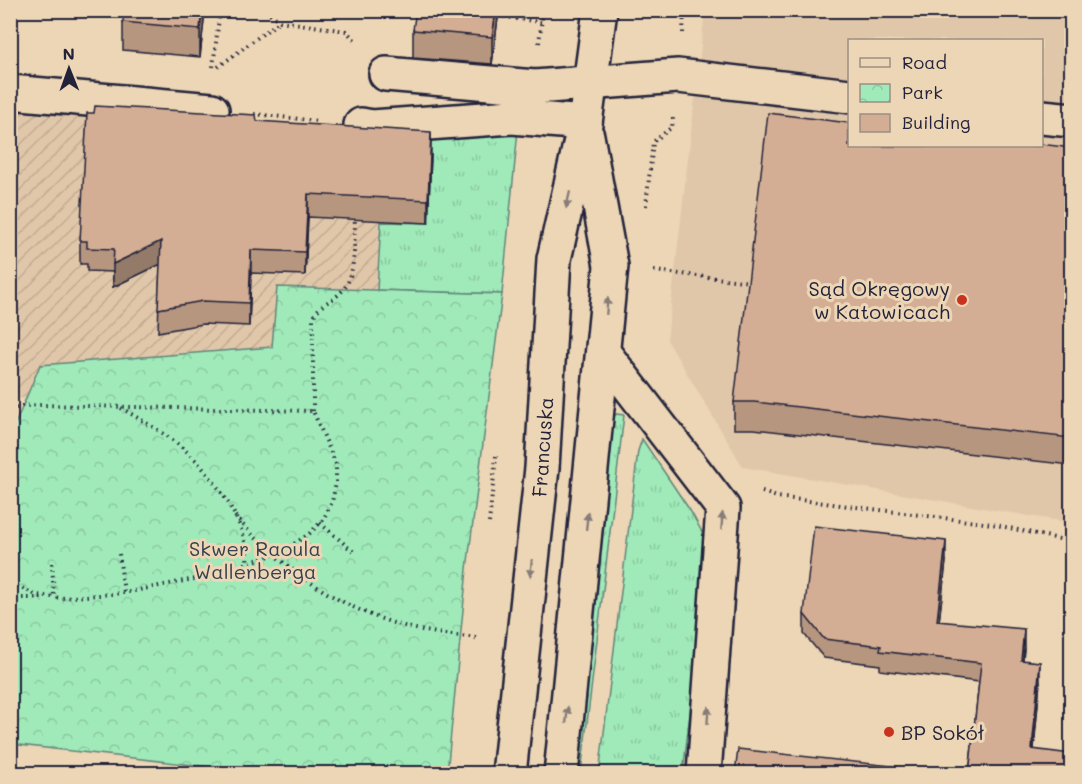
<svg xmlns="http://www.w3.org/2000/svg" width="1082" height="784" font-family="Mali,sans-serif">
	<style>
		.built { fill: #e1c7a9; fill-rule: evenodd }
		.industrial { fill: url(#industrial-furrows) }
		.grass { fill: url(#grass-tufts); stroke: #61867a; stroke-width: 1.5 }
		.park { fill: url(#park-crowns); stroke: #61867a; stroke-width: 1.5 }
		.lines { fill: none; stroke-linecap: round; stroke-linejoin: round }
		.minor-casing { stroke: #22223b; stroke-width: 38 }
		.path { stroke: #22223b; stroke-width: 4; stroke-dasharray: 1.5 4.5; stroke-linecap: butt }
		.minor { stroke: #ecd6b5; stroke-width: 33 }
		.wall { fill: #b6967f; stroke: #22223b; stroke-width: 1.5 }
		.shaded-wall { fill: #947a68; stroke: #22223b; stroke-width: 1.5 }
		.building { fill: #d4ae94; stroke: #22223b; stroke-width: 1.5 }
		.oneway { fill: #877c78 }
		.poi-dot { fill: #c8321e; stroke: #ecd6b5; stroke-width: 2 }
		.labels { text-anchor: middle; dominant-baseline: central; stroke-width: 6; stroke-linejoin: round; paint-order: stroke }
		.poi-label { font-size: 20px; fill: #22223b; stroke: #ecd6b5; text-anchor: end }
		.street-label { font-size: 20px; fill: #22223b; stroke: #ecd6b5 }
		.park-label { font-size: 20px; fill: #35404e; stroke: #ecd6b5 }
	</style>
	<defs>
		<pattern id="industrial-furrows" width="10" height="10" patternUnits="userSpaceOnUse" patternTransform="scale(1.5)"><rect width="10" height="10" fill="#e1c7a9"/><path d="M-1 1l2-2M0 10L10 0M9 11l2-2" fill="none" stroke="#c1ab92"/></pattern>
		<pattern id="grass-tufts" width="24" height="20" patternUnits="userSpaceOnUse" patternTransform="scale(1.5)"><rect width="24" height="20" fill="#a0eab9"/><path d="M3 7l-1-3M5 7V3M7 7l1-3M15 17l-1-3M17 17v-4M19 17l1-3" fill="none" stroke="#8ac8a0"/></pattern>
		<pattern id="park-crowns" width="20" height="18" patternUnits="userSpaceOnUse" patternTransform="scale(1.5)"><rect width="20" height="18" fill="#a0eab9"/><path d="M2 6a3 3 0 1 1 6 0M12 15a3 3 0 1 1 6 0" fill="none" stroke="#8ac8a0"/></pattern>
	</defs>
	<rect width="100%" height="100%" fill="#ecd6b5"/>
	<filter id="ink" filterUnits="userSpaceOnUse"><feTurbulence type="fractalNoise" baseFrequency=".0167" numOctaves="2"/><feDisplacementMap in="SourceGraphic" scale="12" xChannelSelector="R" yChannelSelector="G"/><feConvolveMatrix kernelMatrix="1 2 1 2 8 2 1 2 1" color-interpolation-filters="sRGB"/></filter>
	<g filter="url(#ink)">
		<path class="built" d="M705,11H1071V523L743,467L667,340ZM850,40H1042V146H850Z"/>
		<polygon class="industrial" points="10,106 430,139 502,294 277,287 272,347 40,365 26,397 11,401"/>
		<g class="grass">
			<polygon points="518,130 502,294 377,290 381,222 429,223 430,139"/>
			<polygon points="616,414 624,415 581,773 575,774 613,418"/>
			<polygon points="642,439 691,512 702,532 706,551 706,578 683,773 599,774 638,451"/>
		</g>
		<polygon class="park" points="277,287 502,294 467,569 447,773 264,773 11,744 11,434 40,365 272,347"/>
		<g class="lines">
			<defs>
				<g id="minor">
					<polyline points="386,74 535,87 678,76 850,96"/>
					<polyline points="10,92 212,110"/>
					<polyline points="1042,117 1072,120"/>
					<polyline points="361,125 372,127 512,117 585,123"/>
					<polyline points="603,352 723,508 704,774"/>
					<polyline points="509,774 542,468 554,259 585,123 600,10"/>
					<polyline points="561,774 611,266 587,136"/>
				</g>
			</defs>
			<use href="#minor" class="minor-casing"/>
			<g class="path">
				<polyline points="265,10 280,21 346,31 357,42"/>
				<polyline points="498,16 541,22"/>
				<polyline points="683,33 684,10"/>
				<polyline points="539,43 543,10"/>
				<polyline points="213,67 220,10"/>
				<polyline points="218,67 280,21"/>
				<polyline points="254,114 318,121"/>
				<polyline points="646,206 653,142 672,127 673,118"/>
				<polyline points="654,271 751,282"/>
				<path d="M121,408C143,421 167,434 186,451C212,474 251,528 247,563"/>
				<polyline points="10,410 22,406 41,405 313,411 336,464 336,483 332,502 323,520 309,534 292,545 273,555 247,563 224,573 124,593 60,598 36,595 10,582"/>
				<path d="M313,411V318C322,300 331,304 343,290C357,274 354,236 355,216"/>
				<polyline points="762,492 777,497 992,524 1072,542"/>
				<path d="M235,516C279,566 340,609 404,626C428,633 453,635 478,638"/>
				<polyline points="320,523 355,553"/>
				<polyline points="489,523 496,456"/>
				<polyline points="119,554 124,593"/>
				<polyline points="52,563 54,598"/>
				<polyline points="10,598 43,598"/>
			</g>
			<use href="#minor" class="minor"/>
		</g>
		<g class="wall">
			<polygon points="205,10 200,57 123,50 123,22"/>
			<polygon points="499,10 492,64 413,58 413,30"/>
			<polygon points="94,113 257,121 431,155 428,223 308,217 305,275 251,273 249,326 203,324 158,332 160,264 113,287 113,272 87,271 87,264 80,264 80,241"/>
			<polygon points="1071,148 1071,465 754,429 734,429 734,402"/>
			<polygon points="946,561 939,621 1024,648 1023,660 1040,681 1034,749 969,774 979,682 880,670 880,665 824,658 804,634 804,614"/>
		</g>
		<g class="shaded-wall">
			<polygon points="202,10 205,10 200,57 200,29"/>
			<polygon points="496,10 499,10 492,64 492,37"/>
			<polygon points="431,132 431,155 428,223 428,200"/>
			<polygon points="308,194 308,217 305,275 305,252"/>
			<polygon points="161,241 161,264 113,287 113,264"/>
			<polygon points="251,250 251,273 249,326 249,303"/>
			<polygon points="946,541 946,561 937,640 937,621"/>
			<polygon points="1024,629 1024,648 1021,679 1021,660"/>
			<polygon points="1040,662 1040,681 1032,768 1032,749"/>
		</g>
		<g class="building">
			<polygon points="124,10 202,10 200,29 123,22"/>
			<polygon points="416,10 496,10 492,37 413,30"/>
			<polygon points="95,106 256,115 257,121 431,132 428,200 308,194 305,252 251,250 249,303 203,301 158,309 161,241 113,264 114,249 87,248 87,241 80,241 87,113 94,113"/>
			<polygon points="768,113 849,123 849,146 1041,146 1041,144 1071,148 1071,438 754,402 734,402"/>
			<polygon points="814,526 946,541 937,621 1024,629 1021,660 1040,662 1032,749 1071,754 1071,774 969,774 981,663 880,651 881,646 824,639 804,614"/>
			<polygon points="738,749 954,773 735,774"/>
		</g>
		<defs><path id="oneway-solid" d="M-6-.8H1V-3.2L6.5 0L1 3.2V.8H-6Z" transform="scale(1.5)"/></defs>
		<g class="oneway">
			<use href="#oneway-solid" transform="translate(568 200) rotate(103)"/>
			<use href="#oneway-solid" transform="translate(607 306) rotate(-85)"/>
			<use href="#oneway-solid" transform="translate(587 521) rotate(-84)"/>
			<use href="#oneway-solid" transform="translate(722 521) rotate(-86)"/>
			<use href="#oneway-solid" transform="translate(531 568) rotate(96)"/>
			<use href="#oneway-solid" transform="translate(567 715) rotate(-84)"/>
			<use href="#oneway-solid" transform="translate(708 715) rotate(-86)"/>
		</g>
	</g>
	<g class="poi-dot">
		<circle cx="962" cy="300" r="6"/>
		<circle cx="889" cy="732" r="6"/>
	</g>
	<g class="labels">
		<g class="poi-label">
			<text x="950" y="288">Sąd Okręgowy<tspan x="950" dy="23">w Katowicach</tspan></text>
			<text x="901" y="732" text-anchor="start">BP Sokół</text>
		</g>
		<g class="street-label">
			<text transform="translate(542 447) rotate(-86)">Francuska</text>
		</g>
		<g class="park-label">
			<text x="255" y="548">Skwer Raoula<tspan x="255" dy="23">Wallenberga</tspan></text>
		</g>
	</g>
	<rect width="1082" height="784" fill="none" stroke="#ecd6b5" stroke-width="36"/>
	<rect x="18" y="18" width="1046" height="748" fill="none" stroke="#22223b" stroke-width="2" filter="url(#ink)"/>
	<rect x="848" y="39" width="195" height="108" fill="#ecd6b5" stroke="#9b8e84" stroke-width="1.5"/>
	<rect x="860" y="58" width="30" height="9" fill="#ecd6b5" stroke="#9b8e84" stroke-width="1.5"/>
	<text x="902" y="69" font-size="18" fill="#22223b">Road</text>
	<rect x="860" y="84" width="30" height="18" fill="url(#park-crowns)" stroke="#9b8e84" stroke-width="1.5"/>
	<text x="902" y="99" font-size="18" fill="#22223b">Park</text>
	<rect x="860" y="114" width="30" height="18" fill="#d4ae94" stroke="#9b8e84" stroke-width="1.5"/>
	<text x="902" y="129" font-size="18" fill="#22223b">Building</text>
	<g transform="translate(69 69) rotate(359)" stroke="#ecd6b5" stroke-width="4.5" paint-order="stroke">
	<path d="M0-4.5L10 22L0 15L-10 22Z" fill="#22223b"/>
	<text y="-9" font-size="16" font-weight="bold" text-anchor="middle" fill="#22223b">N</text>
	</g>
</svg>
